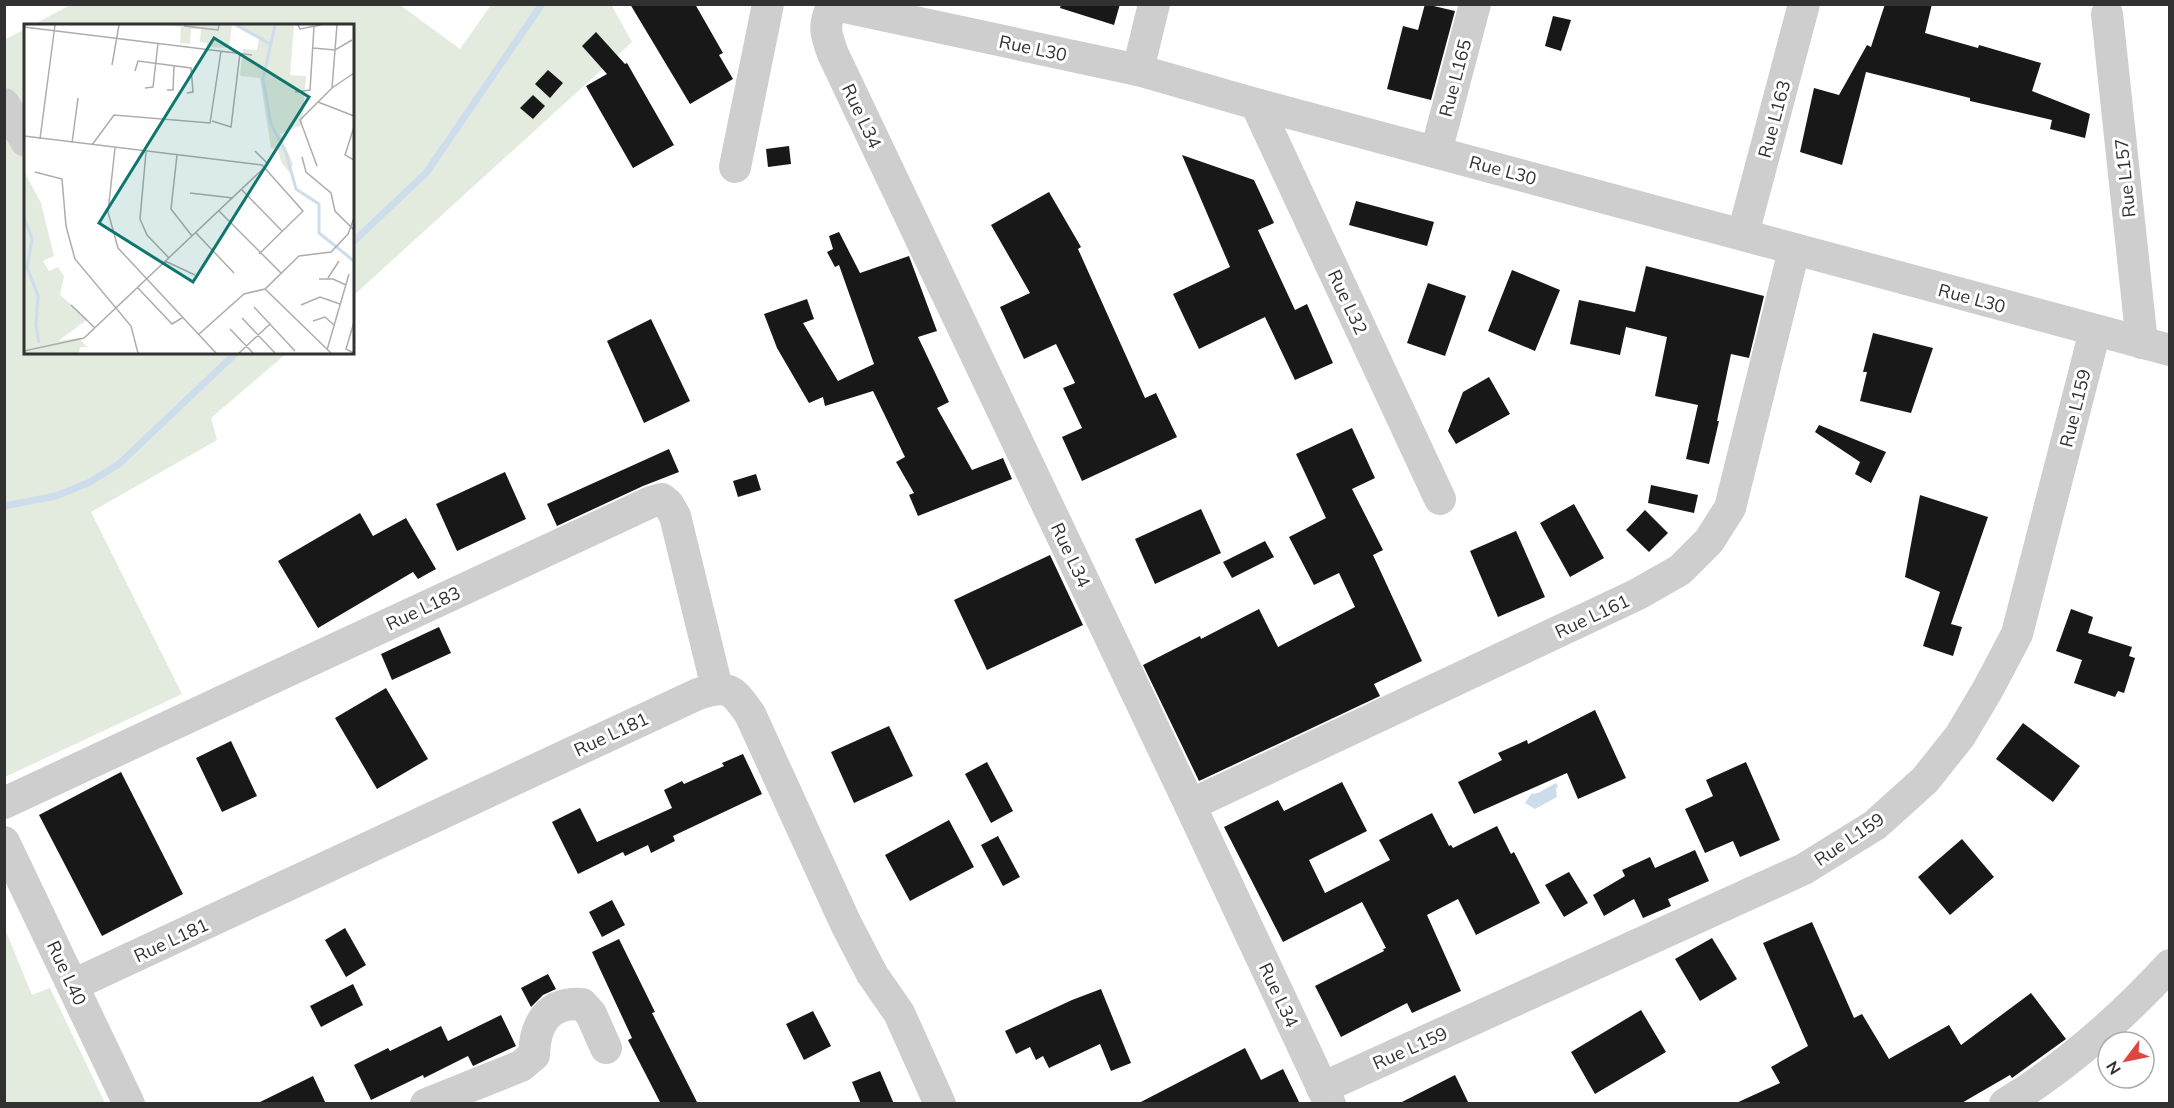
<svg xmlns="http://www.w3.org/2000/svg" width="2174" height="1108" font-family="Mulish,sans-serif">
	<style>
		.green { fill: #e3eade }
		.water { fill: #ceddeb }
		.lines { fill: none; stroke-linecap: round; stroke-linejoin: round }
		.stream { stroke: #ceddeb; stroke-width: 7 }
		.building { fill: #181818 }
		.minor { stroke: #cecece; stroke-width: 32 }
		.labels { text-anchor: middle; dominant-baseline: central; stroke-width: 6; stroke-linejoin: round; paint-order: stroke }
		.street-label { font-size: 18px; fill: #313131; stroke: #fff }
		.inset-river { fill: none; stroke: #ceddeb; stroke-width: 3 }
		.inset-road { fill: none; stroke: #adadad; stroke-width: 1.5 }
		.view { fill: #0f766e; fill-opacity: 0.15; stroke: #0f766e; stroke-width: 3 }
		.inset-edge { fill: none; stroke: #313131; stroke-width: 3 }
	</style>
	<rect width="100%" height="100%" fill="#fff"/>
	<g class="green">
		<polygon points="611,4 632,42 353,296 352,26 31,26 70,5 400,5 460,49 491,5"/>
		<polygon points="25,29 26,352 287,353 211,418 217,440 91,512 182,694 5,777 4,40"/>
		<polygon points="7,934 32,995 50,988 105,1103 5,1103 4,935"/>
	</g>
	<polygon class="water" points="1556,783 1558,786 1556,789 1557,797 1535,809 1525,803 1531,794 1538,793"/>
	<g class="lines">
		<g class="stream">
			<polyline points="352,243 426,173 542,4"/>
			<polyline points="4,506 56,496 88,483 119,464 237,352"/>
		</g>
	</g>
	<g class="building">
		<polygon points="630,4 695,4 723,53 719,55 733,79 690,104"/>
		<polygon points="1061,4 1120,4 1114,25 1060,8"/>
		<polygon points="1425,4 1455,11 1431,100 1387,89 1403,26 1418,30"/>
		<polygon points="1885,4 1932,4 1925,33 1978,48 1979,45 2041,63 2032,91 2090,114 2085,138 2050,129 2052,120 1970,101 1970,98 1866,72 1842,165 1800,152 1814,88 1839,95 1867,45 1871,47"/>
		<polygon points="1553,16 1571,20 1561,51 1545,46"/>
		<polygon points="596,32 625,64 627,63 674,145 633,168 586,86 607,74 582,46"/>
		<polygon points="548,70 563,83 550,98 535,84"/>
		<polygon points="533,95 545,106 533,119 520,108"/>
		<polygon points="789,146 791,164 768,167 766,149"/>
		<polygon points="1182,155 1254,180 1274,223 1258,230 1295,310 1307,304 1333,363 1295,380 1265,317 1199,349 1173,294 1230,267"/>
		<polygon points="1049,192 1081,247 1078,249 1145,398 1156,393 1177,437 1082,481 1062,437 1082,428 1063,388 1075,383 1056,344 1024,359 1000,307 1030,293 991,225"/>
		<polygon points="1356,201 1434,222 1427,246 1349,225"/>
		<polygon points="839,232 860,273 909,256 937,331 918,337 949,402 937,408 972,470 1003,458 1012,479 918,516 909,495 914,493 896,462 905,457 873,391 825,406 823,397 809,403 777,348 764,314 807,299 814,319 803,323 838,381 874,364 839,265 835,267 827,252 833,249 829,236"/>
		<polygon points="1646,266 1764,296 1749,358 1731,354 1717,421 1719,421 1709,464 1686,459 1698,405 1655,396 1667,337 1626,327 1620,355 1570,344 1579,300 1635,312"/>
		<polygon points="1512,270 1560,290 1535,351 1488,331"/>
		<polygon points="1428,283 1466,296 1445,356 1407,343"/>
		<polygon points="651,319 690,401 644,423 607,341"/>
		<polygon points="1873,333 1933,348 1911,413 1860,401 1867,372 1863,372"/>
		<polygon points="1489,377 1510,414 1456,444 1448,431 1463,392"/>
		<polygon points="1819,425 1886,452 1871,483 1855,474 1860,462 1815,432"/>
		<polygon points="1352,428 1375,478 1352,489 1383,550 1373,555 1422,661 1374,684 1380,696 1199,781 1143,665 1200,636 1201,639 1259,609 1278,647 1355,607 1339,573 1314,585 1289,537 1326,518 1296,454"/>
		<polygon points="669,449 679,472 643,486 557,526 547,504"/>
		<polygon points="505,472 526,519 457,551 436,504"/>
		<polygon points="756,474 761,490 738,497 733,481"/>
		<polygon points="1651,485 1698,495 1694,513 1648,503"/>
		<polygon points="1920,495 1988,517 1951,624 1962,627 1953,656 1923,646 1940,592 1905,577"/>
		<polygon points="1574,504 1604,558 1570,577 1540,523"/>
		<polygon points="1201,509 1221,553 1155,584 1135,539"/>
		<polygon points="1645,510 1668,533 1649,552 1626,530"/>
		<polygon points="360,513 373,536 406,518 436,569 418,579 413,572 318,628 278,561"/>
		<polygon points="1516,531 1545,597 1498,617 1470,551"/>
		<polygon points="1265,541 1274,557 1232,578 1223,562"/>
		<polygon points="1050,555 1083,625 987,670 954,600"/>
		<polygon points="2071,609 2093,617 2088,633 2132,647 2129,656 2135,658 2124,693 2118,691 2115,697 2074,683 2082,660 2056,651"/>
		<polygon points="439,627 451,653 392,680 381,654"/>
		<polygon points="386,688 428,759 377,789 335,718"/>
		<polygon points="1595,710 1626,778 1578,799 1567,773 1474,814 1458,782 1502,760 1498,753 1527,740 1528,744"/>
		<polygon points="2023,723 2080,766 2053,802 1996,759"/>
		<polygon points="889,726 913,776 854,803 831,752"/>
		<polygon points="231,741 257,796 222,812 196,758"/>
		<polygon points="743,754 762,794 673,836 675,841 651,853 648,845 625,856 623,852 578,874 552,822 580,808 597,842 672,808 664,790 682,781 684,784 724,766 722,763"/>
		<polygon points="987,762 1013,811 991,823 965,774"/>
		<polygon points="1746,762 1780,840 1740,857 1733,841 1705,853 1685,809 1713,796 1706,780"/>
		<polygon points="121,772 183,894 102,936 39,815"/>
		<polygon points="1342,782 1367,831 1309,860 1325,893 1390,860 1379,840 1432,813 1449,846 1451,845 1453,848 1497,826 1511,854 1514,852 1540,903 1476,935 1458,899 1427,915 1461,991 1412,1013 1407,1003 1341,1037 1315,986 1384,951 1383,949 1386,948 1362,902 1283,942 1224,827 1278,800 1284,811"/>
		<polygon points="949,820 974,867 910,901 885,855"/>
		<polygon points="998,836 1020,877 1003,886 981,845"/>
		<polygon points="1962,839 1994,877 1950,915 1918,877"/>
		<polygon points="1695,850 1709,881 1668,899 1671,906 1643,918 1634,899 1604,916 1593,895 1625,876 1622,870 1650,857 1655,868"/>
		<polygon points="1569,872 1588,903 1564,917 1545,885"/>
		<polygon points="612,900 625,925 602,937 589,912"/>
		<polygon points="1812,922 1854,1018 1862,1014 1889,1059 1949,1025 1961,1045 2031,993 2066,1039 2012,1078 2010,1075 1960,1104 1734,1104 1780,1083 1771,1067 1808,1046 1763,943"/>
		<polygon points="345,928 366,965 346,977 325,940"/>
		<polygon points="1712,938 1737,979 1700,1001 1675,959"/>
		<polygon points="619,939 655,1012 652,1013 698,1104 661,1104 628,1040 632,1038 592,952"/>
		<polygon points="548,974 556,989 543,995 531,1007 521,988"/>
		<polygon points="353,984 363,1005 321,1027 310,1006"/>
		<polygon points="1101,989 1131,1063 1111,1071 1100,1044 1049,1068 1043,1056 1036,1060 1030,1047 1016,1054 1005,1031 1072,1000"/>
		<polygon points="1641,1010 1666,1052 1595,1094 1571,1052"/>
		<polygon points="813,1011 831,1046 804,1060 786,1024"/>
		<polygon points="501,1015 516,1046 473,1066 468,1056 424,1078 423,1075 371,1100 354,1065 388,1048 390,1051 441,1026 448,1041"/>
		<polygon points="1245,1048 1261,1080 1283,1069 1300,1104 1137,1104"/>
		<polygon points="880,1071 894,1104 861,1104 852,1082"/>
		<polygon points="1455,1075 1469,1104 1398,1104"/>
		<polygon points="313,1076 326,1104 256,1104"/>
	</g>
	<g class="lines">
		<g class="minor">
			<polyline points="831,4 1138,70 1256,104 2170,350"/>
			<path d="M833,4C823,25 825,33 833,54L1190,805L1330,1104"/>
			<polyline points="2107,14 2142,343"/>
			<polyline points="1138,70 1154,4"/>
			<polyline points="4,104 26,141"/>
			<polyline points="1256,104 1440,499"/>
			<polyline points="1436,152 1475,4"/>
			<polyline points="735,167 768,4"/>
			<polyline points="1743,234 1804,4"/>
			<polyline points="4,803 651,502 662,499 668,504 675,516 717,688"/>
			<polyline points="1190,805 1638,594 1680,570 1709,541 1730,508 1794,250"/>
			<polyline points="4,842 129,1104"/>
			<path d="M73,985L698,694C729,684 733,690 750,714L846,924L872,974L899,1013L940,1104"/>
			<polyline points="1322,1088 1804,869 1875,825 1925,780 1960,736 1988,689 2017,634 2095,331"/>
			<path d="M426,1104L521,1066L534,1055C535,1024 547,1002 582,1004L591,1014L606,1048"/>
			<path d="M2005,1104C2066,1067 2122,1017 2170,965"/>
		</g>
	</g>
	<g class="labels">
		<g class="street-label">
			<text transform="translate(1033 48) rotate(12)">Rue L30</text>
			<text transform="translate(1455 78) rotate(-75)">Rue L165</text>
			<text transform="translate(862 116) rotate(65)">Rue L34</text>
			<text transform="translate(1774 119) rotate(-75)">Rue L163</text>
			<text transform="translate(1503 170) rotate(15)">Rue L30</text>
			<text transform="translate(2125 178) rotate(-96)">Rue L157</text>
			<text transform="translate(1972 298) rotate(15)">Rue L30</text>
			<text transform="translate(1348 302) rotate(65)">Rue L32</text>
			<text transform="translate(2075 408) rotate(-76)">Rue L159</text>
			<text transform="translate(1071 555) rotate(65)">Rue L34</text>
			<text transform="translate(423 608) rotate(-25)">Rue L183</text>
			<text transform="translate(1592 616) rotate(-25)">Rue L161</text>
			<text transform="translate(611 734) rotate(-25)">Rue L181</text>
			<text transform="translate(1849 839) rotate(-34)">Rue L159</text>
			<text transform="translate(171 940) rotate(-25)">Rue L181</text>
			<text transform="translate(67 973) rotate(65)">Rue L40</text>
			<text transform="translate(1279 995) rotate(65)">Rue L34</text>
			<text transform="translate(1410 1048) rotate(-24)">Rue L159</text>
		</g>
	</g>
	<g transform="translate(24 24)">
		<rect width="330" height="330" fill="#fff"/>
		<path d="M140,1H208L205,24L183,23V19L176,18L177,5H167L166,20L156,19L157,3ZM208,1H270L266,51L282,52L278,101L256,110L269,140L265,148L257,138L254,125L247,124L236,54L216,52L219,25L233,26L235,15ZM0,147L17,179L30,232L19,237L25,247L34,243L40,252L36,271L64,295L34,317L55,314L63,323H56L55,329H0Z" fill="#e3eade"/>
		<path class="inset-river" d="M213,1L246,20M251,1L239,55L247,100L262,129L272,165L295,180V209L330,237M0,193L8,215L3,243L14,272L12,301L15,319"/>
		<path class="inset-road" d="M274,1L276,5L297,1M160,2L194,6L195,1M0,3L228,31M289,24L311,26L328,16M88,41L95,1M111,47L114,37L167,44L169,68L163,69M121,64L129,63L134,19M308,64L313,1M143,66H149L150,42M271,68L286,66L290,3M294,78L330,92M188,97L207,103L216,29M330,103L321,131L330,136M0,112L238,141L279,187L235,230M16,115L31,1M48,119L54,74M68,121L90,91L186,99L197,27M91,124L84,188L94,224L192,329M122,128L116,195L123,211L145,234M153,131L147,185L168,212M278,133L282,148L307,169L311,187L330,206M293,142L276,96L308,64L330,49M11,148L38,155L42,202L51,235L107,302L114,329M218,166L258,207M166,169L209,174M195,187L257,249M172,209L210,249M141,237L171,251M304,254L315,237M295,255H309L322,261M113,263L148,300L158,294M241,265L307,329M47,281L71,304M277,281L296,273L316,280M230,283L271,327M218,294L251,329M289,297L301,293L310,301M206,305L229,329M174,311L220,270L241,265L275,232L307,228L324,210L330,194M303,326L325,250M0,327L60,314L244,140L231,127M215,329L246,300M330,329L322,325L330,298"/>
		<path class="view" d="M190,14L285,73L169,258L75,199Z"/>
		<rect width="330" height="330" class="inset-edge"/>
	</g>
	<rect width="2174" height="1108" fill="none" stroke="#313131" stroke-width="12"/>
	<g transform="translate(2126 1060) rotate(238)"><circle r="28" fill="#ffffff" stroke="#adadad" stroke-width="1.5"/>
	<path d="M0-4.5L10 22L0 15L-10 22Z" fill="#dc473f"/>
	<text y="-9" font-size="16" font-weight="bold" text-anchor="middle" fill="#313131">N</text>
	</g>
</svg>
